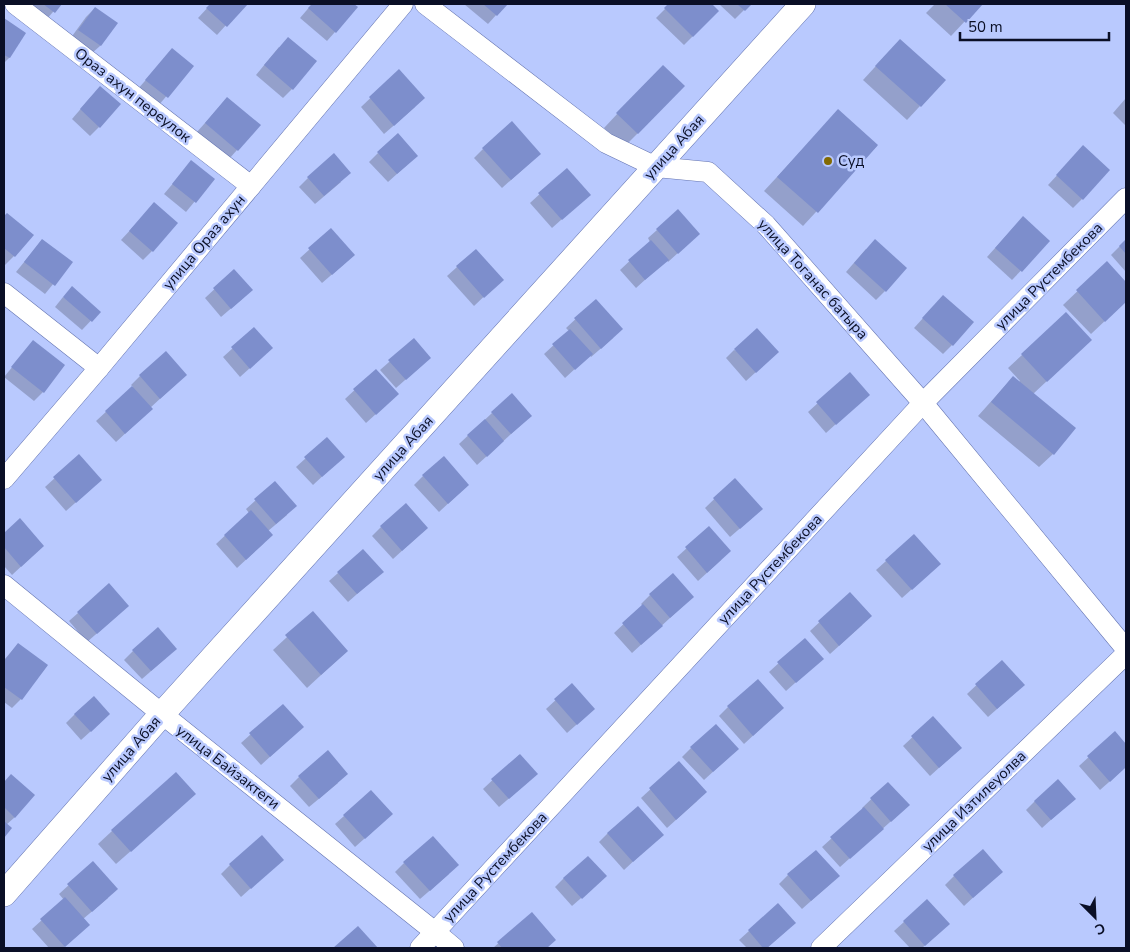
<svg xmlns="http://www.w3.org/2000/svg" width="1130" height="952" font-family="'Nunito Sans',sans-serif">
	<style>
		.shadow { fill: #0003 }
		.building { fill: #7d8ecc }
		.lines { fill: none; stroke-linecap: round; stroke-linejoin: round }
		.minor-casing { stroke: #6474b1; stroke-width: 21 }
		.tertiary-casing { stroke: #6474b1; stroke-width: 26 }
		.minor { stroke: #fff; stroke-width: 20 }
		.tertiary { stroke: #fff; stroke-width: 25 }
		.poi-dot { fill: #836a03; stroke: #b9c9fe; stroke-width: 2 }
		.labels { text-anchor: middle; dominant-baseline: central; stroke-width: 5; stroke-linejoin: round; paint-order: stroke }
		.street-label { font-size: 15px; fill: #0a0f26; stroke: #b9c9fe }
		.poi-label { font-size: 15px; fill: #0a0f26; stroke: #b9c9fe; text-anchor: start }
	</style>
	<rect width="100%" height="100%" fill="#b9c9fe"/>
	<g class="shadow">
		<polygon points="23,4 60,4 45,21"/>
		<polygon points="211,4 245,4 217,35 198,18"/>
		<polygon points="312,4 353,4 357,7 327,41 300,18"/>
		<polygon points="464,4 506,4 488,24"/>
		<polygon points="670,4 710,4 718,11 684,45 656,18"/>
		<polygon points="719,4 750,4 735,19"/>
		<polygon points="935,4 981,4 951,36 926,13"/>
		<polygon points="95,8 116,23 100,46 91,54 70,39 86,17"/>
		<polygon points="4,19 25,33 9,58 4,63"/>
		<polygon points="279,47 292,89 283,98 256,75"/>
		<polygon points="172,50 192,66 158,106 137,90"/>
		<polygon points="887,54 920,106 907,120 863,80"/>
		<polygon points="399,71 415,107 384,134 361,107"/>
		<polygon points="649,80 638,133 624,147 604,128"/>
		<polygon points="91,97 99,127 90,136 72,119"/>
		<polygon points="227,98 237,150 229,159 197,132"/>
		<polygon points="1126,98 1126,126 1113,113"/>
		<polygon points="838,111 877,146 803,226 764,191"/>
		<polygon points="483,149 530,163 502,188 474,158"/>
		<polygon points="378,153 407,165 388,182 369,162"/>
		<polygon points="1075,156 1082,199 1073,208 1048,185"/>
		<polygon points="191,162 213,179 186,212 164,194"/>
		<polygon points="567,169 580,203 552,228 530,203"/>
		<polygon points="308,178 341,182 315,204 299,187"/>
		<polygon points="146,213 152,251 143,260 121,240"/>
		<polygon points="7,214 14,256 5,265 4,264 4,217"/>
		<polygon points="1014,227 1049,241 1012,280 987,257"/>
		<polygon points="331,230 344,264 322,283 300,258"/>
		<polygon points="657,230 689,243 668,262 667,260 636,288 620,270 650,242 648,238"/>
		<polygon points="42,240 71,262 45,294 16,272"/>
		<polygon points="1126,240 1126,272 1111,255"/>
		<polygon points="866,249 885,291 876,300 846,272"/>
		<polygon points="476,250 493,288 474,306 447,276"/>
		<polygon points="1107,263 1126,284 1126,301 1091,334 1063,305"/>
		<polygon points="234,271 242,299 221,317 205,298"/>
		<polygon points="63,297 99,312 82,330 55,307"/>
		<polygon points="596,300 613,338 591,357 590,355 565,378 544,354 569,331 566,328"/>
		<polygon points="935,305 952,345 943,354 914,328"/>
		<polygon points="254,329 262,357 240,377 223,357"/>
		<polygon points="414,340 421,366 396,388 380,370"/>
		<polygon points="33,342 43,392 34,401 4,377"/>
		<polygon points="734,350 768,361 746,381 726,358"/>
		<polygon points="1077,353 1033,394 1053,454 1039,467 978,416 1013,377 1019,382 1020,381 1008,368 1022,355"/>
		<polygon points="376,370 388,403 366,423 345,399"/>
		<polygon points="850,374 859,403 826,433 808,412"/>
		<polygon points="140,376 176,384 150,408 142,418 116,442 96,421 133,387 131,385"/>
		<polygon points="492,413 521,425 477,465 459,444"/>
		<polygon points="327,439 343,457 313,485 296,467"/>
		<polygon points="79,456 91,489 66,511 45,487"/>
		<polygon points="423,476 468,485 439,512 414,485"/>
		<polygon points="735,479 752,518 730,537 705,508"/>
		<polygon points="275,483 287,515 268,531 263,544 237,568 216,544 249,513 246,509"/>
		<polygon points="20,520 43,546 12,575 4,566 4,534"/>
		<polygon points="381,527 427,528 393,559 372,536"/>
		<polygon points="709,528 721,560 698,581 677,557"/>
		<polygon points="914,536 930,573 902,598 876,570"/>
		<polygon points="338,573 373,580 348,602 329,581"/>
		<polygon points="850,594 862,625 830,654 810,631"/>
		<polygon points="650,595 683,606 632,653 614,633 643,606 641,604"/>
		<polygon points="78,613 118,615 87,642 69,621"/>
		<polygon points="313,613 347,651 307,688 273,650"/>
		<polygon points="805,639 813,667 786,691 769,672"/>
		<polygon points="18,644 47,666 21,699 12,708 4,702 4,660"/>
		<polygon points="133,651 166,658 142,679 124,660"/>
		<polygon points="1002,661 1014,694 988,717 967,694"/>
		<polygon points="572,685 584,718 567,733 546,709"/>
		<polygon points="283,705 293,736 261,765 241,743"/>
		<polygon points="728,707 773,717 744,744 719,716"/>
		<polygon points="75,714 100,723 81,740 66,723"/>
		<polygon points="933,718 951,757 930,776 903,746"/>
		<polygon points="1115,733 1126,746 1126,767 1100,790 1079,766"/>
		<polygon points="691,748 728,758 704,780 682,757"/>
		<polygon points="519,755 527,783 499,807 483,789"/>
		<polygon points="679,763 697,801 667,828 641,798"/>
		<polygon points="11,776 15,817 6,825 10,829 4,836 4,783"/>
		<polygon points="299,777 338,783 309,807 290,786"/>
		<polygon points="888,783 899,814 840,867 822,847 863,810 862,808"/>
		<polygon points="1035,801 1065,807 1042,828 1026,810"/>
		<polygon points="181,807 116,864 98,844 112,831"/>
		<polygon points="344,816 382,823 355,847 335,824"/>
		<polygon points="608,833 653,843 624,870 599,842"/>
		<polygon points="93,863 108,898 83,919 79,934 63,948 49,948 32,929 64,900 59,894"/>
		<polygon points="404,863 449,874 420,899 395,872"/>
		<polygon points="230,865 273,868 241,897 221,874"/>
		<polygon points="788,875 829,885 802,909 779,884"/>
		<polygon points="954,876 992,880 964,906 945,885"/>
		<polygon points="564,878 596,885 572,906 555,887"/>
		<polygon points="927,901 939,933 922,948 910,948 894,931"/>
		<polygon points="778,905 785,932 767,948 747,948 739,940"/>
		<polygon points="531,914 554,940 546,948 493,948"/>
	</g>
	<g class="building">
		<polygon points="43,4 62,4 55,13"/>
		<polygon points="210,4 248,4 227,27 206,8"/>
		<polygon points="312,4 354,4 358,7 336,33 308,8"/>
		<polygon points="483,4 508,4 497,16"/>
		<polygon points="668,4 712,4 719,11 693,37 664,8"/>
		<polygon points="737,4 752,4 745,11"/>
		<polygon points="945,4 983,4 966,23"/>
		<polygon points="95,7 118,23 101,46 78,30"/>
		<polygon points="4,18 26,33 10,58 4,55"/>
		<polygon points="288,37 317,61 293,90 264,65"/>
		<polygon points="900,39 946,80 921,107 875,66"/>
		<polygon points="172,48 194,66 168,98 145,80"/>
		<polygon points="663,65 685,86 638,134 616,113"/>
		<polygon points="399,69 425,98 394,126 369,97"/>
		<polygon points="100,86 121,104 100,128 80,109"/>
		<polygon points="227,97 261,125 238,151 205,123"/>
		<polygon points="838,109 878,145 818,213 777,177"/>
		<polygon points="512,121 541,154 511,180 482,148"/>
		<polygon points="398,133 418,156 397,174 377,152"/>
		<polygon points="1083,145 1110,170 1083,200 1056,175"/>
		<polygon points="334,153 351,173 324,196 307,177"/>
		<polygon points="191,160 215,179 196,203 172,184"/>
		<polygon points="567,168 591,195 562,220 538,193"/>
		<polygon points="154,202 178,223 153,252 129,231"/>
		<polygon points="678,209 700,234 678,254 656,229"/>
		<polygon points="7,213 34,235 15,257 4,248 4,216"/>
		<polygon points="1023,216 1050,241 1022,272 995,248"/>
		<polygon points="331,228 355,255 332,275 308,248"/>
		<polygon points="42,239 73,262 55,286 24,262"/>
		<polygon points="875,239 907,268 886,292 854,263"/>
		<polygon points="1126,239 1126,254 1119,246"/>
		<polygon points="651,240 669,260 645,280 628,260"/>
		<polygon points="476,249 504,280 484,298 456,266"/>
		<polygon points="1107,261 1126,282 1126,302 1105,322 1076,290"/>
		<polygon points="234,269 253,290 231,309 213,288"/>
		<polygon points="72,286 101,312 92,322 63,297"/>
		<polygon points="943,295 974,322 953,346 922,318"/>
		<polygon points="596,299 623,329 601,349 574,318"/>
		<polygon points="1066,312 1092,340 1047,382 1021,354"/>
		<polygon points="254,327 273,348 250,369 231,347"/>
		<polygon points="757,328 779,352 756,373 734,349"/>
		<polygon points="570,329 593,354 575,370 552,344"/>
		<polygon points="414,338 431,358 406,380 388,360"/>
		<polygon points="33,340 65,365 44,393 11,367"/>
		<polygon points="166,351 187,375 160,399 139,375"/>
		<polygon points="376,369 399,394 376,415 353,389"/>
		<polygon points="850,372 870,395 836,425 816,402"/>
		<polygon points="1013,376 1076,428 1054,455 991,402"/>
		<polygon points="132,386 153,409 125,434 105,411"/>
		<polygon points="512,393 532,416 511,434 491,412"/>
		<polygon points="485,419 504,441 487,457 467,435"/>
		<polygon points="327,437 345,457 322,477 304,457"/>
		<polygon points="79,454 102,480 76,503 53,477"/>
		<polygon points="444,456 469,485 448,504 422,475"/>
		<polygon points="735,478 763,509 740,529 713,498"/>
		<polygon points="275,481 297,506 276,524 254,499"/>
		<polygon points="406,503 428,528 402,551 380,526"/>
		<polygon points="251,510 273,535 246,560 224,535"/>
		<polygon points="20,518 44,546 21,567 4,547 4,533"/>
		<polygon points="709,526 731,551 707,573 685,547"/>
		<polygon points="914,534 941,564 912,590 885,560"/>
		<polygon points="363,549 384,572 357,594 337,572"/>
		<polygon points="673,573 694,597 670,618 649,594"/>
		<polygon points="109,583 129,606 97,634 77,612"/>
		<polygon points="850,592 872,616 839,646 818,621"/>
		<polygon points="643,604 663,626 641,645 622,623"/>
		<polygon points="313,611 348,651 321,675 285,635"/>
		<polygon points="158,627 177,649 151,671 132,650"/>
		<polygon points="805,638 824,659 796,683 777,662"/>
		<polygon points="18,643 48,665 22,700 4,687 4,661"/>
		<polygon points="1002,660 1025,685 997,709 975,684"/>
		<polygon points="758,679 784,708 753,736 727,706"/>
		<polygon points="572,683 595,709 577,725 554,699"/>
		<polygon points="94,696 110,714 91,732 74,714"/>
		<polygon points="283,704 304,727 270,757 249,733"/>
		<polygon points="933,716 962,748 939,768 911,736"/>
		<polygon points="716,724 739,749 713,772 690,747"/>
		<polygon points="1115,731 1126,744 1126,767 1110,782 1087,756"/>
		<polygon points="328,750 348,774 319,799 298,776"/>
		<polygon points="520,754 538,774 509,799 491,779"/>
		<polygon points="679,761 707,792 676,820 649,788"/>
		<polygon points="176,772 196,794 131,852 111,830"/>
		<polygon points="11,774 35,795 15,818 4,807 4,782"/>
		<polygon points="1058,779 1076,799 1051,820 1034,801"/>
		<polygon points="888,782 910,805 891,822 870,798"/>
		<polygon points="371,790 393,814 365,839 343,815"/>
		<polygon points="638,806 664,835 633,862 607,833"/>
		<polygon points="864,807 884,829 850,859 830,837"/>
		<polygon points="4,821 12,828 4,838"/>
		<polygon points="262,835 284,860 251,889 229,864"/>
		<polygon points="433,836 459,865 430,891 403,862"/>
		<polygon points="983,849 1003,872 973,898 953,875"/>
		<polygon points="816,850 840,876 811,901 787,874"/>
		<polygon points="588,856 607,876 582,899 563,878"/>
		<polygon points="93,861 118,889 92,912 67,884"/>
		<polygon points="65,897 90,925 65,947 40,919"/>
		<polygon points="927,899 950,924 925,946 903,921"/>
		<polygon points="778,903 796,923 767,948 763,948 748,930"/>
		<polygon points="532,912 556,940 547,948 502,948 497,942"/>
		<polygon points="358,926 378,948 333,948"/>
	</g>
	<g class="lines">
		<defs>
			<g id="minor">
				<polyline points="15,4 251,186"/>
				<polyline points="425,4 606,143 656,167 708,172 766,225 923,403 1126,649"/>
				<polyline points="4,293 99,368"/>
				<polyline points="4,479 99,368 403,4"/>
				<polyline points="4,585 162,714 435,932 454,948"/>
				<polyline points="420,948 923,403 1126,198"/>
				<polyline points="821,948 1126,654"/>
			</g>
			<polyline id="tertiary" points="4,894 162,714 803,4"/>
		</defs>
		<use href="#minor" class="minor-casing"/>
		<use href="#tertiary" class="tertiary-casing"/>
		<use href="#minor" class="minor"/>
		<use href="#tertiary" class="tertiary"/>
	</g>
	<circle class="poi-dot" cx="828" cy="161" r="5"/>
	<g class="labels">
		<g class="street-label">
			<text transform="translate(133 95) rotate(38)">Ораз ахун переулок</text>
			<text transform="translate(674 147) rotate(-48)">улица Абая</text>
			<text transform="translate(204 242) rotate(-50)">улица Ораз ахун</text>
			<text transform="translate(1049 276) rotate(-45)">улица Рустембекова</text>
			<text transform="translate(813 279) rotate(48)">улица Тоганас батыра</text>
			<text transform="translate(403 448) rotate(-48)">улица Абая</text>
			<text transform="translate(770 569) rotate(-47)">улица Рустембекова</text>
			<text transform="translate(131 749) rotate(-49)">улица Абая</text>
			<text transform="translate(228 767) rotate(38)">улица Байзактеги</text>
			<text transform="translate(974 801) rotate(-44)">улица Изтилеуолва</text>
			<text transform="translate(495 867) rotate(-47)">улица Рустембекова</text>
		</g>
		<g class="poi-label">
			<text x="838" y="161">Суд</text>
		</g>
	</g>
	<rect width="1130" height="952" fill="none" stroke="#0a0f26" stroke-width="10"/>
	<g transform="translate(1095 917) rotate(156)" stroke="#b9c9fe" stroke-width="4" paint-order="stroke">
	<path d="M0-4L9 19L0 12L-9 19Z" fill="#0a0f26"/>
	<text y="-8" font-size="14" font-weight="bold" text-anchor="middle" fill="#0a0f26">С</text>
	</g>
	<path d="M960 32v8h149v-8" fill="none" stroke="#0a0f26" stroke-width="2.5"/>
	<text x="968" y="32" font-size="15" fill="#0a0f26" stroke="#b9c9fe" stroke-width="4" paint-order="stroke">50 m</text>
</svg>
